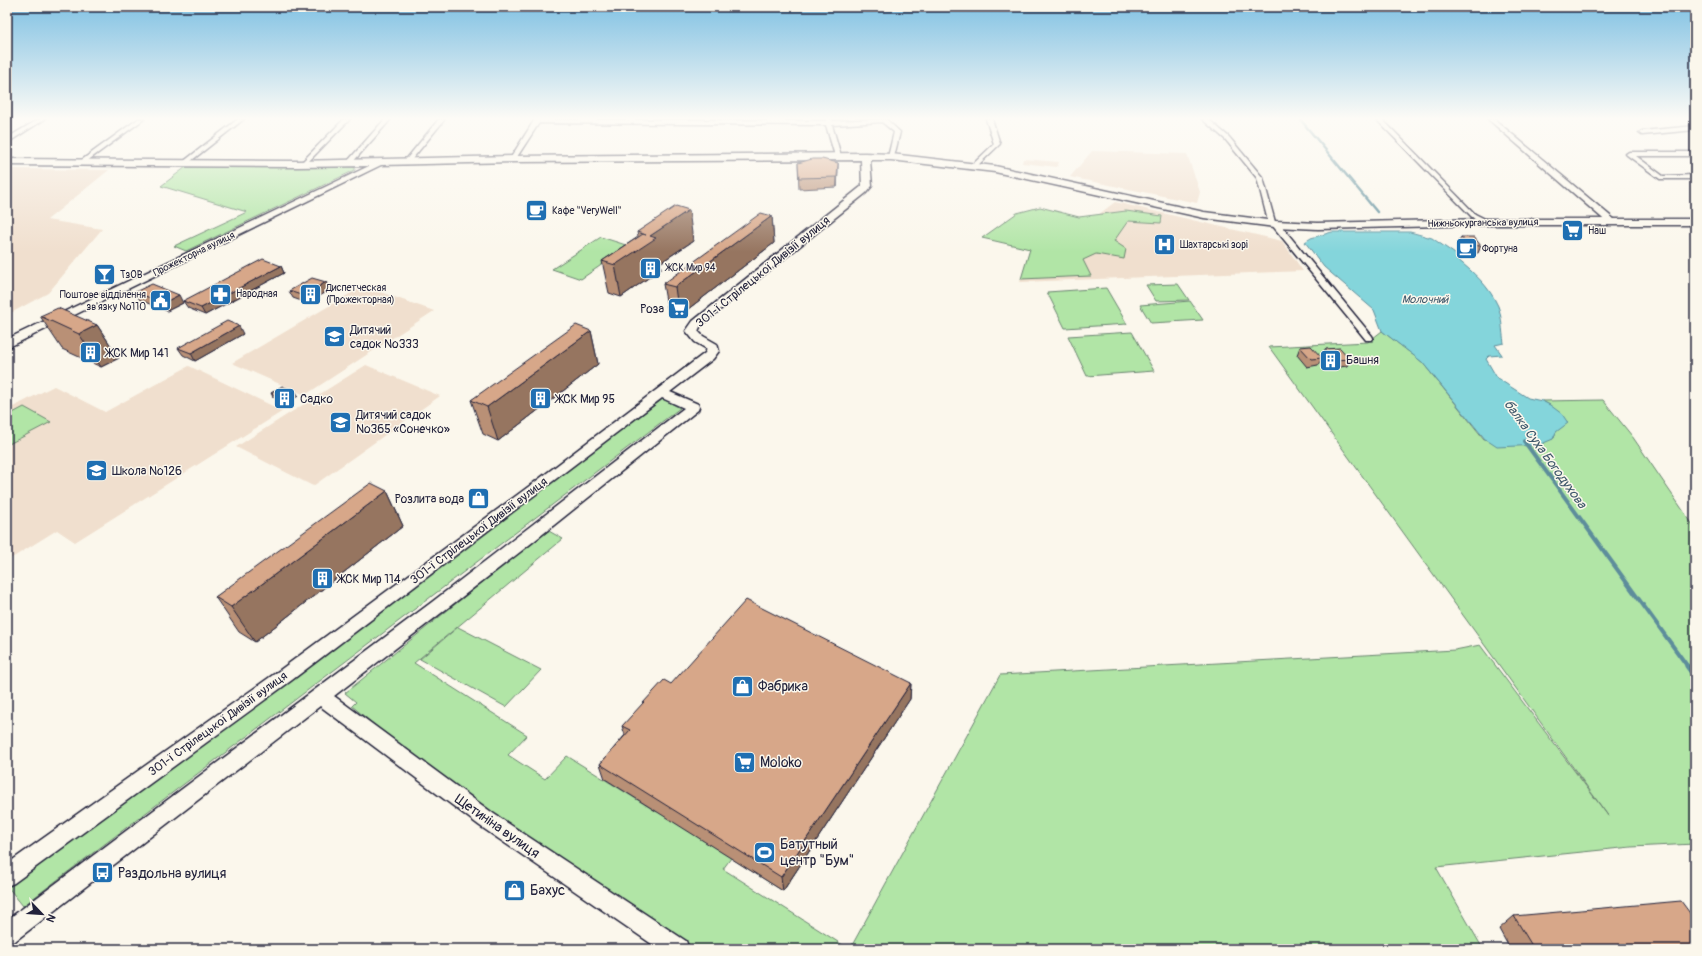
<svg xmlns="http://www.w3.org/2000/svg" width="1702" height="956" font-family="Pangolin,sans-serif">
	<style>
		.built { fill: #f0dfce }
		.green { fill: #b1e5a6; stroke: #6a8470 }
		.water { fill: #84d5db; stroke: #5d8d9b }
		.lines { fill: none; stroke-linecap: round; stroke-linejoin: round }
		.stream-far2 { stroke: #5d8d9b; stroke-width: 2.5 }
		.stream-far1 { stroke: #5d8d9b; stroke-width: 4 }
		.stream { stroke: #5d8d9b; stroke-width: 5 }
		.street-casing { stroke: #22223b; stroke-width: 3 }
		.secondary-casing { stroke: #22223b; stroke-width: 3 }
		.street { fill: #fbf7ec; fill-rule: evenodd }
		.secondary { fill: #fbf7ec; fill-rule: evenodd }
		.wall { fill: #b99076; stroke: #22223b }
		.shaded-wall { fill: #967560; stroke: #22223b }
		.building { fill: #d7a789; stroke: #22223b }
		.labels { text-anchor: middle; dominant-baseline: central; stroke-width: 3; stroke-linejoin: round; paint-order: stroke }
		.far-poi-label { font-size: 10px; fill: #22223b; stroke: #fbf7ec; text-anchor: start }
		.far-street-label { font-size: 10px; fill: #22223b; stroke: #fbf7ec }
		.far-water-label { font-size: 11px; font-style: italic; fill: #3f586b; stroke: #fbf7ec }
		.street-label { font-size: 12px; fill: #22223b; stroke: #fbf7ec }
		.poi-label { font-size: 12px; fill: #22223b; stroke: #fbf7ec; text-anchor: start }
		.water-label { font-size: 13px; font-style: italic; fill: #3f586b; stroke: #fbf7ec }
		.near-poi-label { font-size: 14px; fill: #22223b; stroke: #fbf7ec; text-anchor: start }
		.near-street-label { font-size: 14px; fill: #22223b; stroke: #fbf7ec }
	</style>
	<rect width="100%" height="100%" fill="#fbf7ec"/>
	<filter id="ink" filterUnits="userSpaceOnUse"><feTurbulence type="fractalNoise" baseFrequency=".025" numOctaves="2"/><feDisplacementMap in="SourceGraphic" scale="8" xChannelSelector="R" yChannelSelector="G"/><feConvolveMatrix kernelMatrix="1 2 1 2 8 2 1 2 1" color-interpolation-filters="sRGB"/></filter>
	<g filter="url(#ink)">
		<g class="built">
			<polygon points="1092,151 1187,154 1200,192 1197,203 1070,177"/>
			<polygon points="1023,159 1059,162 1057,167 1022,163"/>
			<polygon points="7,169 109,170 47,220 102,229 48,293 7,315"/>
			<polygon points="1115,202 1282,241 1303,271 1020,282 1036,248 1086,224"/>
			<polygon points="363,286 434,311 305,395 232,363"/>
			<polygon points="366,365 440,396 313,486 236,447"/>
			<polygon points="189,366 283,411 75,542 57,530 7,561 7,410 54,386 105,412"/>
		</g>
		<g class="green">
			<polygon points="186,167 355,167 355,170 186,251 174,246 247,212 161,186"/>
			<polygon points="1040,207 1079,217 1126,211 1162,216 1161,223 1128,221 1114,241 1126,249 1124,259 1096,254 1083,260 1091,276 1021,279 1030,249 982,238 1017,213"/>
			<polygon points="601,237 629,246 581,279 552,269"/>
			<polygon points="1178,284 1189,300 1156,301 1146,285"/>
			<polygon points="1106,288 1127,324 1065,328 1047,292"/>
			<polygon points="1190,301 1203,320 1151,323 1140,305"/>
			<polygon points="1382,331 1422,362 1484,439 1553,439 1556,432 1550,405 1542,401 1603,400 1632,436 1695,528 1695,844 1631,847 1436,867 1483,949 850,949 1000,675 1455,650 1480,645 1609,817 1269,347 1368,342"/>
			<polygon points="1132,332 1154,371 1087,376 1068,336"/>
			<polygon points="663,399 680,408 23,906 7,886 7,883"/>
			<polygon points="24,407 51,422 7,445 7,416"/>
			<polygon points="547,530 563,539 414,663 527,735 508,755 545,779 567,756 657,812 720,737 837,809 783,891 731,858 723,869 849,949 695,949 522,844 487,820 352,706 356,702 345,693"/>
			<polygon points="458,627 541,670 506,707 420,659"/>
		</g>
		<path class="water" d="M1332,232H1410L1432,238L1458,256L1457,259C1473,272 1489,286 1498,306C1502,316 1502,331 1504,343L1495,345L1502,355L1489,356L1486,359L1497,378L1528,398L1542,401L1550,405L1562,414L1568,423L1556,432L1553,439L1539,445L1497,447L1485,439L1422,362L1382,331L1374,310L1324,267L1305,242L1311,238Z"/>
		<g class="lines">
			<polyline class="stream-far2" points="1300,119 1377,212"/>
			<polyline class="stream-far1" points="1524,441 1688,667"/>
			<polyline class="stream" points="1687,666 1695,677"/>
			<defs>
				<g id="street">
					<polygon points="39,119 45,119 7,143 7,138"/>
					<polygon points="138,119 144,119 83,164 79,164 79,162"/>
					<polygon points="238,119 244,119 187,164 183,164 183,162"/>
					<polygon points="344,119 350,119 306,164 302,164 302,162"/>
					<polygon points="385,119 391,119 351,164 347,164 347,162"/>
					<polygon points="439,119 445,119 408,164 404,164 404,162"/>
					<polygon points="535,119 826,121 827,119 833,119 832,121 886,119 900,132 894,157 891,159 888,157 894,132 882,122 832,125 841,156 838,158 835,156 826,125 539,123 515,160 511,160 510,159"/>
					<polygon points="986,119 992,119 1000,144 976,167 972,167 972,165 994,144"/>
					<polygon points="1202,119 1208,119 1229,137 1263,178 1275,222 1278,222 1372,336 1373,338 1372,340 1366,340 1272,225 1269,225 1257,178 1225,139"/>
					<polygon points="1376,119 1382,119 1475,214 1487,220 1487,224 1481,224 1471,216"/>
					<polygon points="1488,119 1494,119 1615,220 1615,224 1609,224"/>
					<polygon points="1695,126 1695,130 1642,135 1639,133 1642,131"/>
					<polygon points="1629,152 1695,152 1695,156 1636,156 1663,176 1695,175 1695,179 1660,179 1627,155 1626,154"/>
				</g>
				<polygon id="secondary" points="865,153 891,154 995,166 1204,212 1275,221 1318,223 1484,219 1695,219 1695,225 1484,225 1318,229 1275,227 1204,218 995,172 891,160 870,160 872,186 866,193 701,325 698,331 703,336 717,344 719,351 713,359 670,392 698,404 699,407 698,410 529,545 334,696 494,814 686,941 689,949 659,949 480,826 320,706 15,941 7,944 7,920 432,602 684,408 662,398 292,680 14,883 7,886 7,864 280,670 539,479 705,353 707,349 695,342 686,331 693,321 862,186 861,160 513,162 381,165 7,348 7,339 369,166 297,167 7,165 7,159 297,161 513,156"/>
			</defs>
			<use href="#street" class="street-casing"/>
			<use href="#secondary" class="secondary-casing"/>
			<use href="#street" class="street"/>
			<use href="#secondary" class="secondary"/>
		</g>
		<g class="wall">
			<polygon points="798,163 838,163 837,187 799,189"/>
			<polygon points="772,216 774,243 679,316 668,312 663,284"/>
			<polygon points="637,232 693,241 660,263 661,269 621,297 609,293 602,261 638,237"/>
			<polygon points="1461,237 1481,246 1478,253 1464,253 1457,244"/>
			<polygon points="1695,258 1695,263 1693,261"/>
			<polygon points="281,266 284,273 205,315 188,308 183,301"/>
			<polygon points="326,282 330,290 307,303 293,298 289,291"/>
			<polygon points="135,292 183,303 167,311 140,300"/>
			<polygon points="40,316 97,325 119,358 101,367 62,349"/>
			<polygon points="591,331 598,364 498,441 483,434 471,400"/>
			<polygon points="243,334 195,361 183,355 178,348"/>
			<polygon points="1300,347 1322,358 1318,365 1307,367 1297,355"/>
			<polygon points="1325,349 1350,359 1347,366 1332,368 1322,357"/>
			<polygon points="296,392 298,396 287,403 273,397 271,393"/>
			<polygon points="387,491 403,526 255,642 239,632 215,597"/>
			<polygon points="911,683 910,699 783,891 605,779 600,764 625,735 622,726 671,684"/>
			<polygon points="1514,916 1695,949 1510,949 1499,929"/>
		</g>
		<g class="shaded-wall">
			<polygon points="838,163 838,173 837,187 837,177"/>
			<polygon points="689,210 693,241 660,263 661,269 621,297 615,265 650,236"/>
			<polygon points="772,216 774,243 679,316 675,287"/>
			<polygon points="281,266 284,273 205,315 201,308"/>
			<polygon points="326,282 330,290 307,303 304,296"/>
			<polygon points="179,295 183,303 167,311 163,303"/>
			<polygon points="97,325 119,358 101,367 79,334"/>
			<polygon points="239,326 243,334 195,361 191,353"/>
			<polygon points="591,331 598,364 498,441 487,407"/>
			<polygon points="296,392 298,396 287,403 285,400"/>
			<polygon points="387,491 403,526 255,642 231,607"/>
			<polygon points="911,683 910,699 783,891 781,877"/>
		</g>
		<g class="building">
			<polygon points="812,159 822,159 838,163 837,177 799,178 798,163"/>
			<polygon points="676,206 689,210 650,236 656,238 615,265 602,261 643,234 646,235 637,232"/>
			<polygon points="761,213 772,216 675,287 663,284"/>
			<polygon points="1461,237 1474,237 1481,246 1467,245"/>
			<polygon points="263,259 281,266 201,308 183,301"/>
			<polygon points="312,278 326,282 304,296 289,291"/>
			<polygon points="152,284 179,295 163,303 135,292"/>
			<polygon points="58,308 97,325 79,334 40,316"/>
			<polygon points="227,321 239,326 191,353 178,348"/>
			<polygon points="576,325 591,331 487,407 471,400"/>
			<polygon points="1311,346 1322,358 1311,359 1300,347"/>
			<polygon points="1340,348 1350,359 1335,360 1325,349"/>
			<polygon points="282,386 296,392 285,400 271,393"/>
			<polygon points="371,483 387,491 231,607 215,597"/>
			<polygon points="746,600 911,683 781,877 600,764 630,730 622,726 664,680 671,684"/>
			<polygon points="1681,901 1695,920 1695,949 1534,949 1514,916"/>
		</g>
	</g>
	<linearGradient id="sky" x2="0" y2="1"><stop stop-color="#80c1e3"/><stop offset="0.47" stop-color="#fdfbf6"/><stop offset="1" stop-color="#fdfbf6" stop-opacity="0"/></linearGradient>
	<rect width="1702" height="252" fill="url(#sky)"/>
	<defs>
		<symbol id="cafe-square" viewBox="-11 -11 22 22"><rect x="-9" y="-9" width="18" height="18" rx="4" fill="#1f6fb2" stroke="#fbf7ec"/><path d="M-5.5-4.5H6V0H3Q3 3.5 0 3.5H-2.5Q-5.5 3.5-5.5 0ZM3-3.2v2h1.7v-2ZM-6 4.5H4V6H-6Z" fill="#fff"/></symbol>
		<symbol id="supermarket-square" viewBox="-11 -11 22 22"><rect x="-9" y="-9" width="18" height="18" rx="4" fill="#1f6fb2" stroke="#fbf7ec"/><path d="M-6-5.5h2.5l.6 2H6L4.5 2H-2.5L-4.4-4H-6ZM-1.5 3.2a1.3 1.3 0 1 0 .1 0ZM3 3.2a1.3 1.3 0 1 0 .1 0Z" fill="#fff"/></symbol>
		<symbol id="hospital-square" viewBox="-11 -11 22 22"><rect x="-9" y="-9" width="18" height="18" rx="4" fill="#1f6fb2" stroke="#fbf7ec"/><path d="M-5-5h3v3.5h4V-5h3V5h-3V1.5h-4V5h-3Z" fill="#fff"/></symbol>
		<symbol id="building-square" viewBox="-11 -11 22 22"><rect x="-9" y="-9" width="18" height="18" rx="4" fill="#1f6fb2" stroke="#fbf7ec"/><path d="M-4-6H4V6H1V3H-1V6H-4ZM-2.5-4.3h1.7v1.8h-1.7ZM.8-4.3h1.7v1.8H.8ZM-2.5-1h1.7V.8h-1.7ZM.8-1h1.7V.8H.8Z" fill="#fff"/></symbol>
		<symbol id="bar-square" viewBox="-11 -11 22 22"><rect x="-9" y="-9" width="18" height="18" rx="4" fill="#1f6fb2" stroke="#fbf7ec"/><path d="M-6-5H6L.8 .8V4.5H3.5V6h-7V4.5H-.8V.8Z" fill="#fff"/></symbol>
		<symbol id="pharmacy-square" viewBox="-11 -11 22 22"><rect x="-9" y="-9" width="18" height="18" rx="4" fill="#1f6fb2" stroke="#fbf7ec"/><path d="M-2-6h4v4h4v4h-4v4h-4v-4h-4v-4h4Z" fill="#fff"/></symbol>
		<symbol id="civic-square" viewBox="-11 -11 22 22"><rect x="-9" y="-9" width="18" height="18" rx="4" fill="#1f6fb2" stroke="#fbf7ec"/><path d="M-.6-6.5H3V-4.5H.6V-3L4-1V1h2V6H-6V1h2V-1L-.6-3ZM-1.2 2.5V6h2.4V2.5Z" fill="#fff"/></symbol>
		<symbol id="school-square" viewBox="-11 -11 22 22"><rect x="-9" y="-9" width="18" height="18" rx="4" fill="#1f6fb2" stroke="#fbf7ec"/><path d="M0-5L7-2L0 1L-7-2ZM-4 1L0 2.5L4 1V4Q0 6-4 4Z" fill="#fff"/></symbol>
		<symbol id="shop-square" viewBox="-11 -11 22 22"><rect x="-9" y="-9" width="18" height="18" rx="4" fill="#1f6fb2" stroke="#fbf7ec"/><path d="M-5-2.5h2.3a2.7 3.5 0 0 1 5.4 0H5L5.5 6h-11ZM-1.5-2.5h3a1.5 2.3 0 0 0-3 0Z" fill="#fff"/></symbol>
		<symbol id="stadium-square" viewBox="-11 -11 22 22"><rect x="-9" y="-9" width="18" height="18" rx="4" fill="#1f6fb2" stroke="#fbf7ec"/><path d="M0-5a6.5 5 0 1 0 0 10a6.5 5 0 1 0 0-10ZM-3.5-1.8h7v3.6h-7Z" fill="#fff"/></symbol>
		<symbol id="bus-square" viewBox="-11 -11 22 22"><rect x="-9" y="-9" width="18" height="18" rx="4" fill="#1f6fb2" stroke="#fbf7ec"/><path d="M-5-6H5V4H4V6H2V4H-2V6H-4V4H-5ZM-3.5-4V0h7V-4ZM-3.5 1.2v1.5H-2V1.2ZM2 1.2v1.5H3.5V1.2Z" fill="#fff"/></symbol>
	</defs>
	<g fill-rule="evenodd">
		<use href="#cafe-square" x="524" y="198" width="25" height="25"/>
		<use href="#supermarket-square" x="1560" y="218" width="25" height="25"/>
		<use href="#hospital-square" x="1152" y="232" width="25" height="25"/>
		<use href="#cafe-square" x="1454" y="236" width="25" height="25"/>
		<use href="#building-square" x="638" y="256" width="25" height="25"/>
		<use href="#bar-square" x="92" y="262" width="25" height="25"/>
		<use href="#pharmacy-square" x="208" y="282" width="25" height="25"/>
		<use href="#building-square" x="298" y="282" width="25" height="25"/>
		<use href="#civic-square" x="148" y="288" width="25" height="25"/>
		<use href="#supermarket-square" x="666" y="296" width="25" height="25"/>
		<use href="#school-square" x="322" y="324" width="25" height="25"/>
		<use href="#building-square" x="78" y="340" width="25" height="25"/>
		<use href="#building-square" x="1318" y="348" width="25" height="25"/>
		<use href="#building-square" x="272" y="386" width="25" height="25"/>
		<use href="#building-square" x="528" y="386" width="25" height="25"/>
		<use href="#school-square" x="328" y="410" width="25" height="25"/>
		<use href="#school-square" x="84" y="458" width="25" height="25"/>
		<use href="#shop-square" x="466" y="486" width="25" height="25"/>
		<use href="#building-square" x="310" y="566" width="25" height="25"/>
		<use href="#shop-square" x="730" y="674" width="25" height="25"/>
		<use href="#supermarket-square" x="732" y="750" width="25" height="25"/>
		<use href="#stadium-square" x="752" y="840" width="25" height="25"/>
		<use href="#bus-square" x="90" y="860" width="25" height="25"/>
		<use href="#shop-square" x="502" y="878" width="25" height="25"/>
	</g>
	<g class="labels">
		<g class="far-poi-label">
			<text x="552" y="211">Кафе "VeryWell"</text>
			<text x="1588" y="231">Наш</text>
			<text x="1180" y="245">Шахтарські зорі</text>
			<text x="1482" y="249">Фортуна</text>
			<text x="666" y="268">ЖСК Мир 94</text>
			<text x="120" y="275">ТзОВ</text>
			<text x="326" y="288">Диспетческая<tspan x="326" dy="12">(Прожекторная)</tspan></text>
			<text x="236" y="294">Народная</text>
			<text x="146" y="295" text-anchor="end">Поштове відділення<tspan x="146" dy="12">зв'язку №110</tspan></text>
		</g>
		<g class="far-street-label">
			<text transform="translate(1483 223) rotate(-1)">Нижньокурганська вулиця</text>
			<text transform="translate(194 254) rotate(-26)">Прожекторна вулиця</text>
		</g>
		<g class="far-water-label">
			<text x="1425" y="299">Молочний</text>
		</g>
		<g class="street-label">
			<text transform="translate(763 272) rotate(-39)">301-ї Стрілецької Дивізії вулиця</text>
			<text transform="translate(479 531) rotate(-37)">301-ї Стрілецької Дивізії вулиця</text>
			<text transform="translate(218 724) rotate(-36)">301-ї Стрілецької Дивізії вулиця</text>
		</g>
		<g class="poi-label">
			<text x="664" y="309" text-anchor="end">Роза</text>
			<text x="350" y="330">Дитячий<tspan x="350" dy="14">садок №333</tspan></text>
			<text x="106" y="353">ЖСК Мир 141</text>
			<text x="1346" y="360">Башня</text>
			<text x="300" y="399">Садко</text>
			<text x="556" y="399">ЖСК Мир 95</text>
			<text x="356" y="415">Дитячий садок<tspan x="356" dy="14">№365 «Сонечко»</tspan></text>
			<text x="112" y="471">Школа №126</text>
			<text x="464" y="499" text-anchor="end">Розлита вода</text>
			<text x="338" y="579">ЖСК Мир 114</text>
		</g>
		<g class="water-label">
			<text transform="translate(1545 454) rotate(54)">балка Суха Богодухова</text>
		</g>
		<g class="near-poi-label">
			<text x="758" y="686">Фабрика</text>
			<text x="760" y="762">Moloko</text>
			<text x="780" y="844">Батутный<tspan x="780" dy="16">центр "Бум"</tspan></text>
			<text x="118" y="873">Раздольна вулиця</text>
			<text x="530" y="890">Бахус</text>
		</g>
		<g class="near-street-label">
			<text transform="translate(497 826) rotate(35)">Щетиніна вулиця</text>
		</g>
	</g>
	<rect width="1702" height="956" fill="none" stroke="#fbf7ec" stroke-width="24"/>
	<rect x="12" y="12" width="1678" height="932" fill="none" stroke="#22223b" stroke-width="1.5" filter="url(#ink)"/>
	<g transform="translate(42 914) rotate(115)" stroke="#fbf7ec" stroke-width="3" paint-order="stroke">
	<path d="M0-3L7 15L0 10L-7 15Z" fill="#22223b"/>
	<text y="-6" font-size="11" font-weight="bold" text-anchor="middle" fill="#22223b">N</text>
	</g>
</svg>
